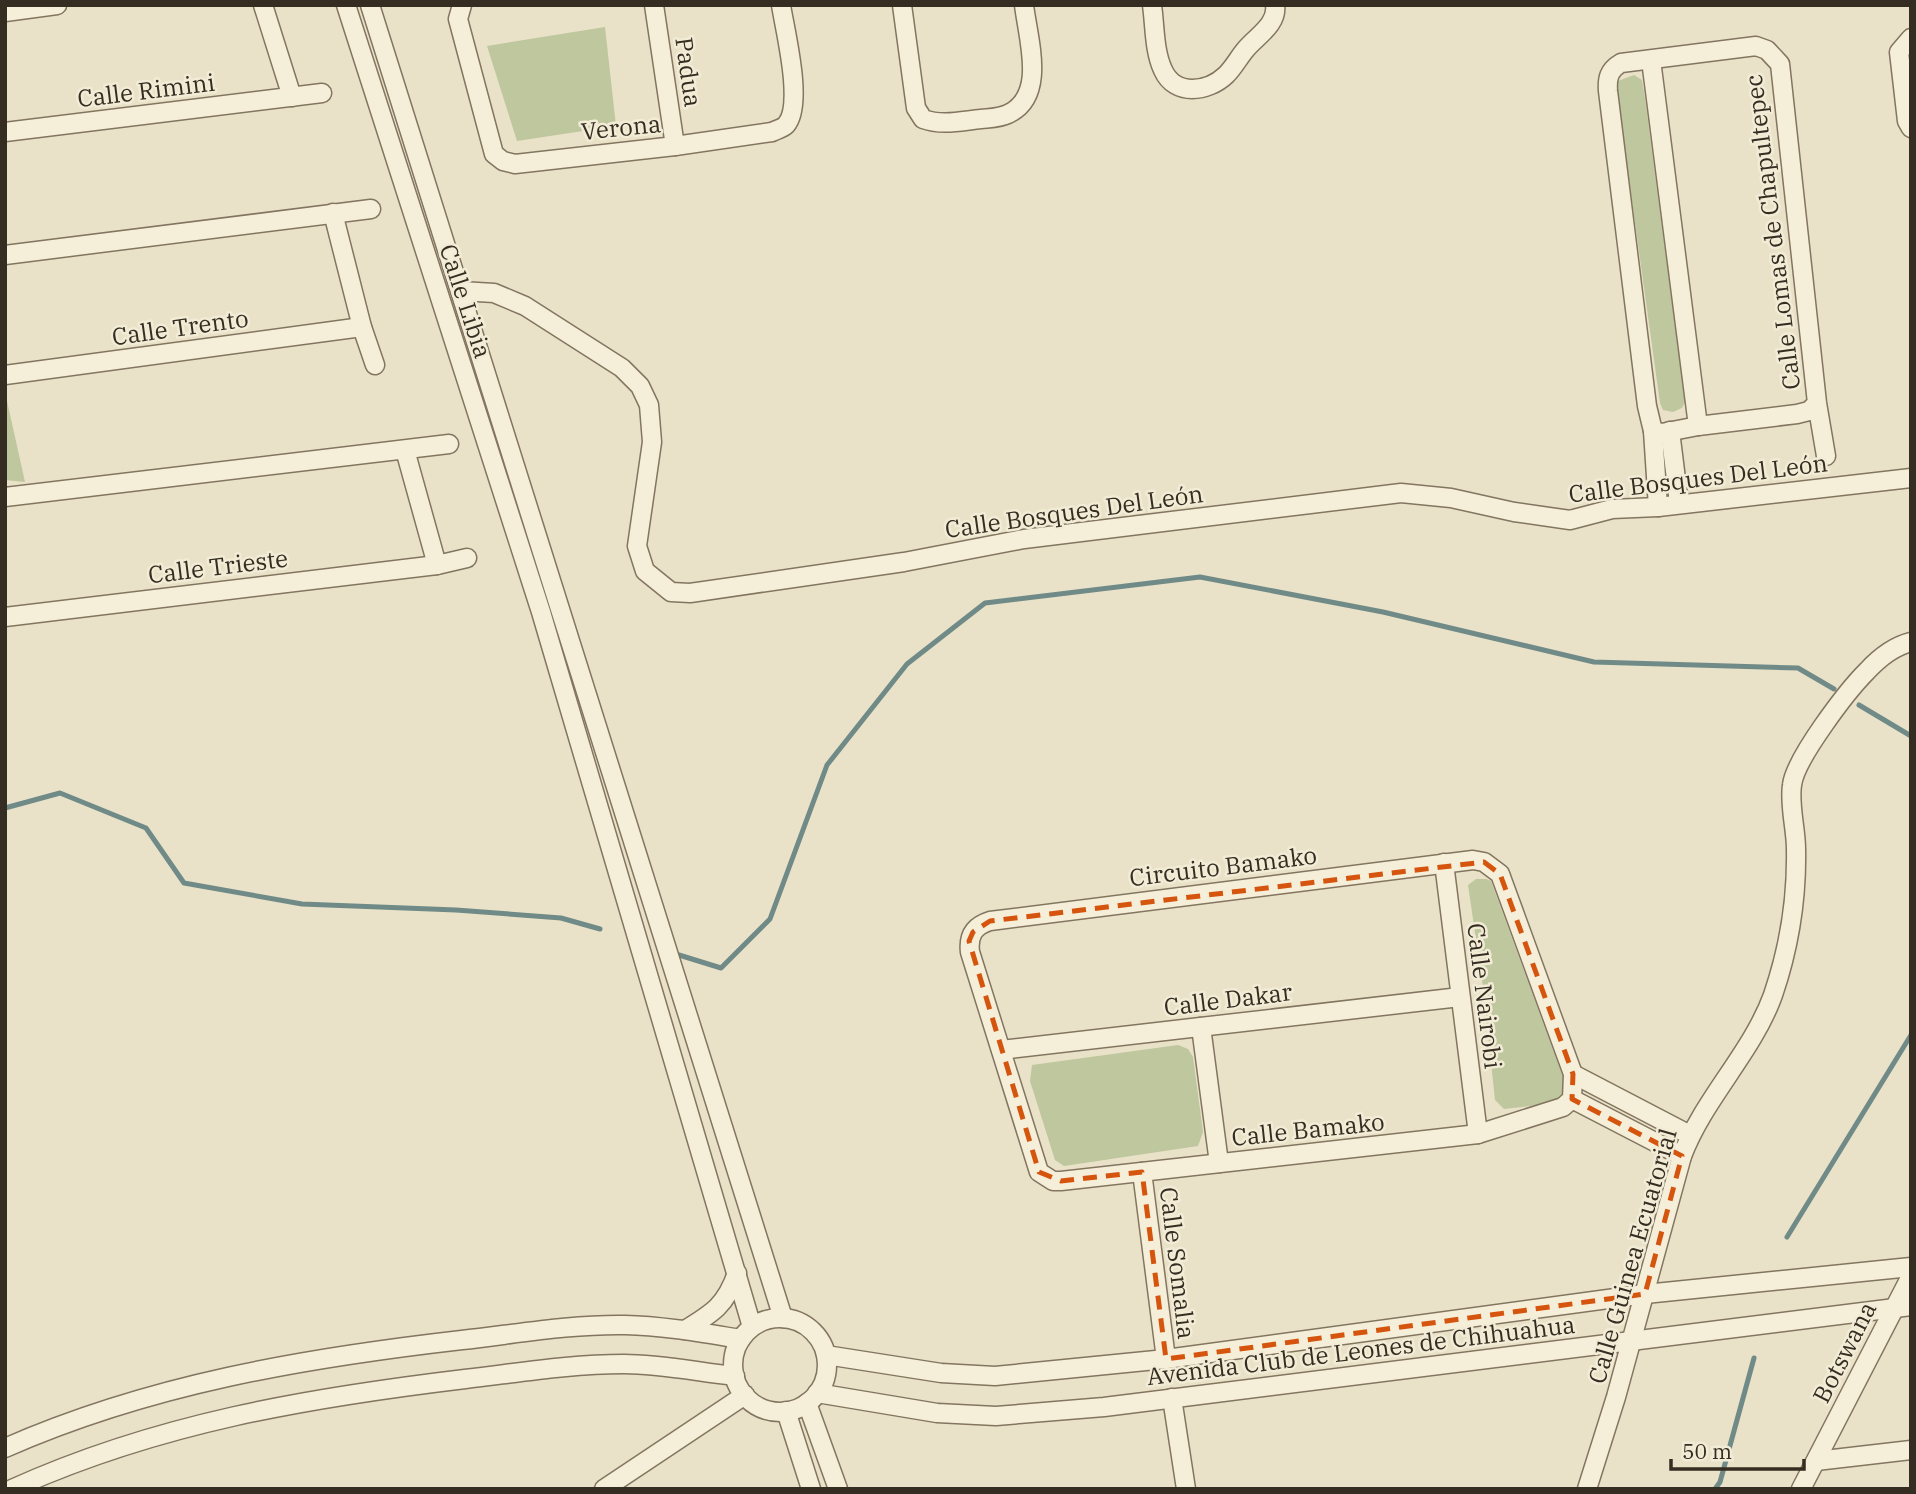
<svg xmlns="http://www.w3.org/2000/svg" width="1916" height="1494" font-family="'IBM Plex Serif',serif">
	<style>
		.green { fill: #bec79d }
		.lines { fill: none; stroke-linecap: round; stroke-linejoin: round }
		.stream { stroke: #708b87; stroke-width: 5 }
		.minor-casing { stroke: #83755f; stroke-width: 21 }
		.minor { stroke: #f5efda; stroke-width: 18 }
		.marked { fill: none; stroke: #d6550e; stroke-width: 5; stroke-dasharray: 14 9; stroke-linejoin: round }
		.labels { text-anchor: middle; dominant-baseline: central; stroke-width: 5; stroke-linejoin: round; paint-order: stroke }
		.street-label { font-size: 24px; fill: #352d21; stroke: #f2ecd6 }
	</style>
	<rect width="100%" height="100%" fill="#e9e2c8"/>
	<g class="green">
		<polygon points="605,27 616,126 517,141 487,46"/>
		<polygon points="1634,75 1642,80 1645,98 1685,402 1682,408 1673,412 1663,410 1660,403 1617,93 1618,81"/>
		<polygon points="5,392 25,482 5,480"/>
		<polygon points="1476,879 1486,879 1491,881 1567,1088 1563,1102 1504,1109 1495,1100 1483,987 1468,885"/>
		<polygon points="1178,1045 1188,1049 1193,1057 1203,1132 1198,1146 1064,1166 1055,1160 1030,1081 1032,1065"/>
	</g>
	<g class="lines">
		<g class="stream">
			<polyline points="1859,705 1911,736"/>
			<polyline points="5,808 60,793 146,828 184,883 302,904 456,910 561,918 600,929"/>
			<polyline points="679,955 721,968 770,919 827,765 907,664 985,603 1200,577 1383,612 1594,662 1798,668 1834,689"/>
			<polyline points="1787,1237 1911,1035"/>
			<polyline points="1715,1489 1720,1482 1754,1358"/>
		</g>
		<defs>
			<g id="minor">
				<polyline points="263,5 292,97"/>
				<polyline points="346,5 541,612 752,1327"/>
				<polyline points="370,5 783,1318"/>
				<path d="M462,5L458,19L494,154L503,161L515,164L675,146L772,132C776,130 783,128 786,125C804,105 785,31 781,5"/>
				<polyline points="654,5 675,146"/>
				<path d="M902,5L916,108L923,119C942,126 961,121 981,119C990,118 1000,118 1008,114C1047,96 1028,39 1024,5"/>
				<path d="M1152,5C1155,26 1154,51 1163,70C1175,97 1208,92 1226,75C1234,67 1239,57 1246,49C1257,36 1278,24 1275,5"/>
				<polyline points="5,12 57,5"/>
				<polyline points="1911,38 1899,52 1907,121 1911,128"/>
				<polyline points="1651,60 1698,426"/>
				<polyline points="5,132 322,93"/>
				<polyline points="333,213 362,327 375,365"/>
				<polyline points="5,255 371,209"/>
				<polyline points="461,291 494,293 525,306 622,368 640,386 649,405 652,442 637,546 645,571 671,592 690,593 904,562 1024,539 1401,493 1451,498 1514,512 1570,520 1612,509 1658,507 1911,478"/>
				<polyline points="5,375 362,327"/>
				<path d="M1817,403L1809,411L1797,414L1698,426L1662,433L1653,431L1647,406L1608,91C1607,78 1609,70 1621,63L1756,46L1767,50L1780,64L1817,403L1826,456"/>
				<polyline points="1653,431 1658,507"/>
				<polyline points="1670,431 1679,503"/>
				<polyline points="405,450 437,565"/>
				<polyline points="5,497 449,444"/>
				<polyline points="5,617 437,565 467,558"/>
				<path d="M1473,860L1484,862L1500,874L1573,1074L1572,1099L1563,1107L1478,1134L1061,1181H1053L1039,1172L970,952C968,935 974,926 990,921Z"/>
				<polyline points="1444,863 1478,1134"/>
				<polyline points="1201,1027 1219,1163"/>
				<polyline points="1001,1050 1460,997"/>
				<polyline points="1573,1074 1690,1135"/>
				<polyline points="1572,1099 1682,1156"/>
				<polyline points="1142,1172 1166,1359"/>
				<circle cx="780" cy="1365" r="47"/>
				<path d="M685,1330C713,1313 726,1305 737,1273"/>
				<polyline points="826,1355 941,1373 995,1376 1166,1359 1645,1294 1911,1267"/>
				<polyline points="817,1393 937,1413 996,1416 1104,1407 1911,1306"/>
				<polyline points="1172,1398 1186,1489"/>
				<polyline points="807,1403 838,1489"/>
				<polyline points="786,1411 811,1489"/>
				<path d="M5,1448C150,1384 305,1358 462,1340C516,1334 571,1324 625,1325C664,1326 703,1333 741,1339"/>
				<polyline points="1816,1461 1911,1450"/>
				<path d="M12,1489C158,1423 307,1398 465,1379C517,1373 571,1364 624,1364C660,1364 698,1372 735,1376"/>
				<polyline points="604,1489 745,1395"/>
				<path d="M1587,1489L1616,1397L1682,1156C1704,1098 1752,1053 1773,995C1789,948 1797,899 1796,849C1796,829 1789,805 1792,785C1795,759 1847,691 1867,671C1879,658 1895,646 1911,642"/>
				<polyline points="1801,1489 1911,1276"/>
			</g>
		</defs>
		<use href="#minor" class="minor-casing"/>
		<use href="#minor" class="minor"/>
	</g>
	<path class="marked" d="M1484,862L1500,874L1573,1074L1572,1099L1682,1156L1645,1294L1166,1359L1142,1172L1061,1181L1039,1172L969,941L973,932L990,921Z"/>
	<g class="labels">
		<g class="street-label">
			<text transform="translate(689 72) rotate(82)">Padua</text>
			<text transform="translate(146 90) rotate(-7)">Calle Rimini</text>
			<text transform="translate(621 127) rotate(-6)">Verona</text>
			<text transform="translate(1772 232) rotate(-97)">Calle Lomas de Chapultepec</text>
			<text transform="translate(466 301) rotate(72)">Calle Libia</text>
			<text transform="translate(180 327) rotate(-8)">Calle Trento</text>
			<text transform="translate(1698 478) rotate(-7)">Calle Bosques Del León</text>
			<text transform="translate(1074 511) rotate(-8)">Calle Bosques Del León</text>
			<text transform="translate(218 566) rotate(-7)">Calle Trieste</text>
			<text transform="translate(1223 866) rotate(-7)">Circuito Bamako</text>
			<text transform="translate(1485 996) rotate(83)">Calle Nairobi</text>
			<text transform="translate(1228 999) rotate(-7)">Calle Dakar</text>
			<text transform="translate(1308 1129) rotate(-6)">Calle Bamako</text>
			<text transform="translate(1632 1256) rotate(-74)">Calle Guinea Ecuatorial</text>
			<text transform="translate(1178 1263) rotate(83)">Calle Somalia</text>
			<text transform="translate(1361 1350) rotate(-7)">Avenida Club de Leones de Chihuahua</text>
			<text transform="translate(1844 1352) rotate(-63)">Botswana</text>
		</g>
	</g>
	<rect width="1916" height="1494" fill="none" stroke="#352d21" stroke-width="14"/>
	<path d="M1671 1459v10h133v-10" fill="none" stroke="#352d21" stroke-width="3.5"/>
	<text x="1682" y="1459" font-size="21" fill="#352d21" stroke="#f2ecd6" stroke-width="5" paint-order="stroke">50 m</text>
</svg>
